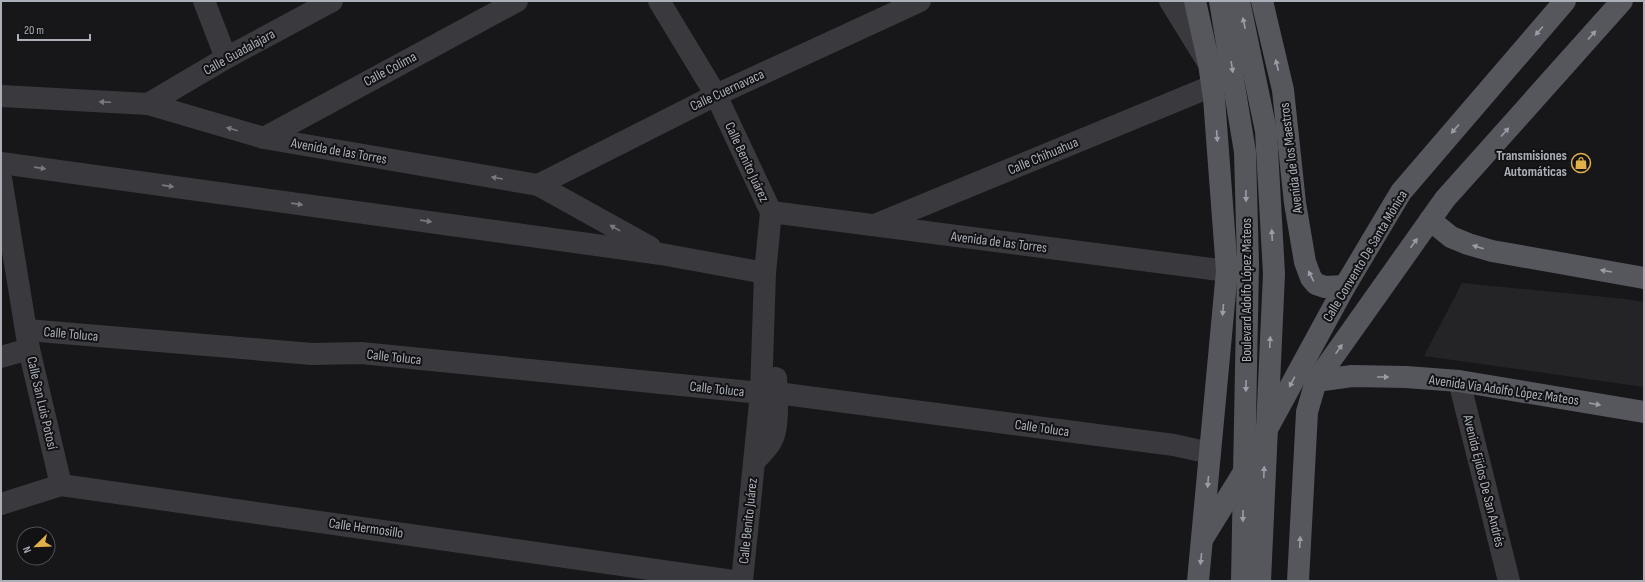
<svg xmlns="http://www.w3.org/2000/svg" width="1645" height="582" font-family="'Sofia Sans Condensed',sans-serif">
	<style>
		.built { fill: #242426 }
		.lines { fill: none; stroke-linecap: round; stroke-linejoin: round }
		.minor { stroke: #39393e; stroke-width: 22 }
		.major { stroke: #55575d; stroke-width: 22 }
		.oneway { fill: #9a9da6 }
		.oneway2 { fill: #787a81 }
		.labels { text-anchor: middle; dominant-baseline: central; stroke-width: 4; stroke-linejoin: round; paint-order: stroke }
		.street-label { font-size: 14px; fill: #abafb8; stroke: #121214 }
		.poi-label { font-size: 14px; font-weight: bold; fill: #abafb8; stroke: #121214; text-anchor: end }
	</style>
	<rect width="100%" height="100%" fill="#171719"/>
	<polygon class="built" points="1462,283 1626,299 1644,302 1644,387 1424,356"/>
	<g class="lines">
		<g class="minor">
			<polyline points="204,1 226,58"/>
			<polyline points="659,1 716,95 771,212 765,273 761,393 742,581"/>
			<polyline points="1170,1 1207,61"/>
			<polyline points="1,96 148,104 264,138 538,185 650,247"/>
			<polyline points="148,104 226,58 332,1"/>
			<polyline points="264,138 517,1"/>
			<polyline points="1,163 661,254 765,273"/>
			<polyline points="1,178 29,349 61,485"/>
			<polyline points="538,185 716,95 920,1"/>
			<polyline points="771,212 1227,271"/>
			<polyline points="875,225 1212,86"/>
			<polyline points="27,330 312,354 361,353 761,393"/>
			<polyline points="1,357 29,349"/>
			<polyline points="1459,381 1509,581"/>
			<polyline points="777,393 1174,445 1210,453"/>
			<path d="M754,462C760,455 768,448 772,440C779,428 777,392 776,378"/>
			<polyline points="1,504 61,485 733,581"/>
		</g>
		<g class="major">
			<polyline points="1195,1 1209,64 1214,98 1227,271 1198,581"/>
			<polyline points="1220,1 1245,152 1248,264 1242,581"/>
			<polyline points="1239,1 1266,131 1274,274 1260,581"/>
			<polyline points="1262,1 1283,90 1295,203 1305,262 1311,278 1316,284 1325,287 1345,286"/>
			<polyline points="1430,220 1451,237 1468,244 1492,251 1644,278"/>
			<polyline points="1316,381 1352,376 1406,377 1459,381 1644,412"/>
			<polyline points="1203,538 1242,475 1345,286 1401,192 1565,1"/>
			<polyline points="1298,581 1307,412 1316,381 1445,199 1622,1"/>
		</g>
	</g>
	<defs><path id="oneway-solid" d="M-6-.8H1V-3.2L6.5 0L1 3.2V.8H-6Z"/></defs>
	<g class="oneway">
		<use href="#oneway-solid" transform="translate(1244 23) rotate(-102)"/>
		<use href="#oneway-solid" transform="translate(1539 31) rotate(131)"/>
		<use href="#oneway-solid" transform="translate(1592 35) rotate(-48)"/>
		<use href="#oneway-solid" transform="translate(1277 65) rotate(-103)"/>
		<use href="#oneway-solid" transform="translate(1232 67) rotate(81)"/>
		<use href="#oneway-solid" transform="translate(1455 129) rotate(131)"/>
		<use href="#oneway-solid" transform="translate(1505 132) rotate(-48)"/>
		<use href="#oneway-solid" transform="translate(1217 136) rotate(86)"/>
		<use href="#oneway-solid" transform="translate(1246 196) rotate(89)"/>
		<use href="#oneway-solid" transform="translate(1272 235) rotate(-93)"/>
		<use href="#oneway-solid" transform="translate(1414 243) rotate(-54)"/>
		<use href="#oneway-solid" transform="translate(1478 247) rotate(-163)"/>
		<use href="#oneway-solid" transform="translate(1606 271) rotate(-170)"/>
		<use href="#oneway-solid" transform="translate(1311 276) rotate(-117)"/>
		<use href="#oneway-solid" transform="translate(1223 310) rotate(95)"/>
		<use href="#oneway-solid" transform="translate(1270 342) rotate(-87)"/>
		<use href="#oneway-solid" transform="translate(1339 349) rotate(-55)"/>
		<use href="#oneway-solid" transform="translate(1383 377)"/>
		<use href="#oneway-solid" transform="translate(1292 382) rotate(118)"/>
		<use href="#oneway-solid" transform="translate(1246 386) rotate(91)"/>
		<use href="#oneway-solid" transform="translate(1595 404) rotate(10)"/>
		<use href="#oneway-solid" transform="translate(1264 472) rotate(-88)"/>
		<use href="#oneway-solid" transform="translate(1208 482) rotate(95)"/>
		<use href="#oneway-solid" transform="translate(1243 516) rotate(91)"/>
		<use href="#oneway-solid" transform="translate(1300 542) rotate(-87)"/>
		<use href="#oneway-solid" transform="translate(1201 559) rotate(96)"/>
	</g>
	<g class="oneway2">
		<use href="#oneway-solid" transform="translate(105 102) rotate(-177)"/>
		<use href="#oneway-solid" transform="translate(232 129) rotate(-164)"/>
		<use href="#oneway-solid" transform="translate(40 168) rotate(8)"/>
		<use href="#oneway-solid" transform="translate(497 178) rotate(-170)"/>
		<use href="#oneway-solid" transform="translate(168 186) rotate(8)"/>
		<use href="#oneway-solid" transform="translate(297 204) rotate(8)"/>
		<use href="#oneway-solid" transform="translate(426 221) rotate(8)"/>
		<use href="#oneway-solid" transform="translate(615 228) rotate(-151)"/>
	</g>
	<defs>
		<symbol id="shop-ring" viewBox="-11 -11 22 22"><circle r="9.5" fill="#121214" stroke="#e1b048" stroke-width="1.5"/><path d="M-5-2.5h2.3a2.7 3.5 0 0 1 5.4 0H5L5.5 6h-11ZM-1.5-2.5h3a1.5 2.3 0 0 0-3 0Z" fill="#e1b048"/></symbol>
	</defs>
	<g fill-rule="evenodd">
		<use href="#shop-ring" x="1570" y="152" width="22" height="22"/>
	</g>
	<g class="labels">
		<g class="street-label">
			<text transform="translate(239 52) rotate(-29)">Calle Guadalajara</text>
			<text transform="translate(390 69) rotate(-28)">Calle Colima</text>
			<text transform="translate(727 90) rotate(-25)">Calle Cuernavaca</text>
			<text transform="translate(339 151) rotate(10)">Avenida de las Torres</text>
			<text transform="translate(1043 156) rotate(-23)">Calle Chihuahua</text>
			<text transform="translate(1291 158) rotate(-97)">Avenida de los Maestros</text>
			<text transform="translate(747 162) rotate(65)">Calle Benito Juárez</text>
			<text transform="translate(999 242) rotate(7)">Avenida de las Torres</text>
			<text transform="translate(1365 256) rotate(-59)">Calle Convento De Santa Mónica</text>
			<text transform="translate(1246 290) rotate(-90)">Boulevard Adolfo López Mateos</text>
			<text transform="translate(71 334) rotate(5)">Calle Toluca</text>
			<text transform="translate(394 357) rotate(6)">Calle Toluca</text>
			<text transform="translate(717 389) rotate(6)">Calle Toluca</text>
			<text transform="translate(1504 390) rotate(8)">Avenida Via Adolfo López Mateos</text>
			<text transform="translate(42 403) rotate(77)">Calle San Luis Potosí</text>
			<text transform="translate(1042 428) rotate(8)">Calle Toluca</text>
			<text transform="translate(1484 481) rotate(76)">Avenida Ejidos De San Andrés</text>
			<text transform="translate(748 521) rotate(-84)">Calle Benito Juárez</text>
			<text transform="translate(366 528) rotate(8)">Calle Hermosillo</text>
		</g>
		<g class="poi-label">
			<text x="1567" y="155">Transmisiones<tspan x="1567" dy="16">Automáticas</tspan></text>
		</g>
	</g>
	<rect width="1645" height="582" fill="none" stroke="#abafb8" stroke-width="4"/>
	<g transform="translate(36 546) rotate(247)"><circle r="19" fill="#121214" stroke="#4f5156"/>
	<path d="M0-3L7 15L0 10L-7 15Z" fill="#e1b048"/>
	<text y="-6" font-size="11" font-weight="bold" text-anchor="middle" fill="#abafb8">N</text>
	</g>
	<path d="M18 34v6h72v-6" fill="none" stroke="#abafb8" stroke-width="2"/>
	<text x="24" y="34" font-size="12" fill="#abafb8" stroke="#121214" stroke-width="3" paint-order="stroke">20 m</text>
</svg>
